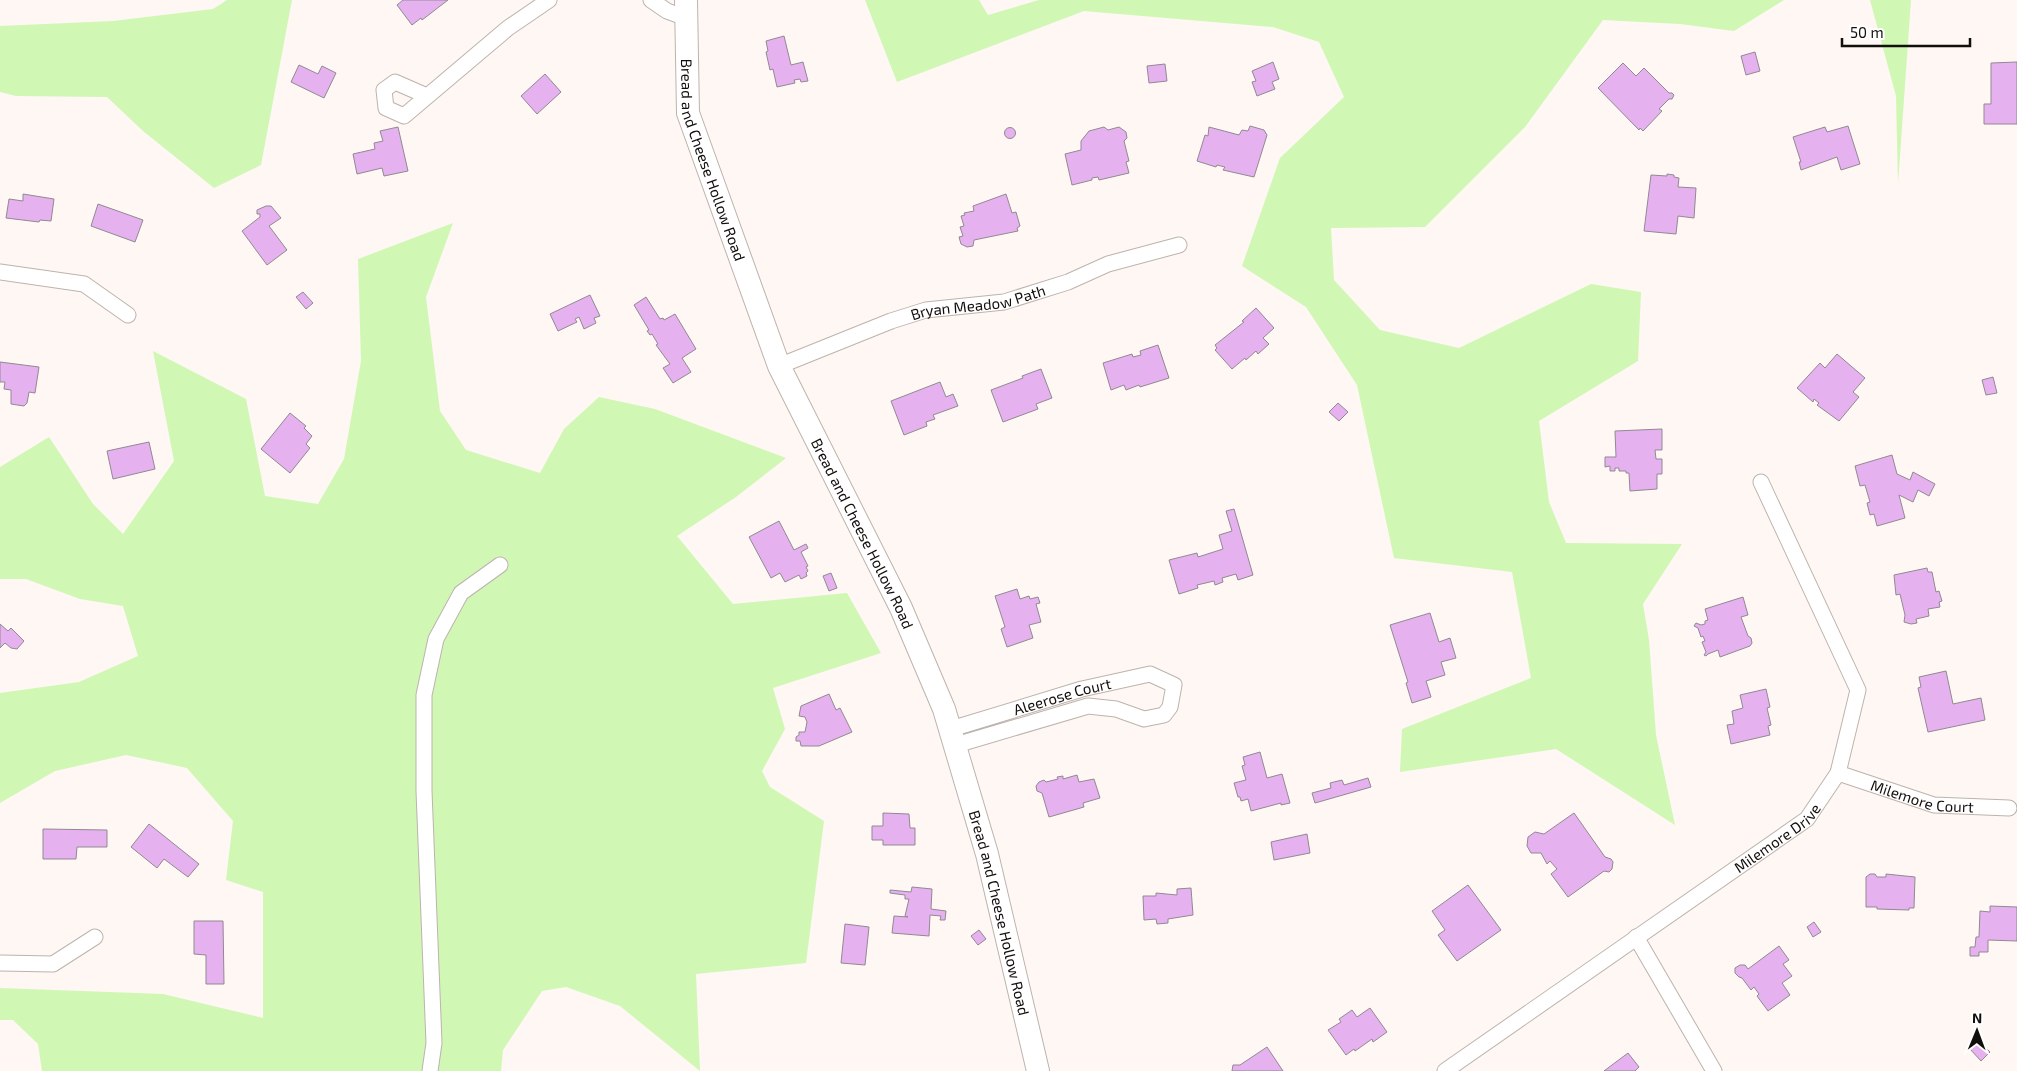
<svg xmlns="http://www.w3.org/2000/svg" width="2017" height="1071" font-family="'Exo 2',sans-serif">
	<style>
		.green { fill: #d1f7b5 }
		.building { fill: #e5b2ef; stroke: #918992 }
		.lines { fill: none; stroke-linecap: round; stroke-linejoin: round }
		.minor-casing { stroke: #beb3ad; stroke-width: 17 }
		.secondary-casing { stroke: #beb3ad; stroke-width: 24 }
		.minor { stroke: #fff; stroke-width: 15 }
		.secondary { stroke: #fff; stroke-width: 22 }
		.labels { text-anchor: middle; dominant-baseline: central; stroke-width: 4; stroke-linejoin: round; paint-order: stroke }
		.street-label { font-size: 15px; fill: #120e0c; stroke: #fff }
	</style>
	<rect width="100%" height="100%" fill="#fef7f3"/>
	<g class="green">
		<polygon points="227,0 292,0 261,165 214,188 143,131 107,97 16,96 0,92 0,26 113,21 213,9"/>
		<polygon points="865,0 979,0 988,15 1039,0 1784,0 1734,31 1680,24 1603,20 1525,127 1425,227 1331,228 1334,280 1380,330 1459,348 1591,284 1641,292 1638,361 1539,421 1549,502 1566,543 1682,544 1643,604 1649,640 1656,735 1675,825 1556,749 1400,772 1402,729 1531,678 1512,572 1394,558 1357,385 1306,307 1242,266 1280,158 1344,97 1319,42 1273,27 1084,11 897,82"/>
		<polygon points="1870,0 1911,0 1898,184 1896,96"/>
		<polygon points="453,223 426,297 440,411 466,450 540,473 564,429 599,397 655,409 786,458 736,497 677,536 733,604 847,593 881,653 773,688 785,729 762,771 770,787 824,821 806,963 696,974 700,1071 620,1006 566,987 542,991 503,1050 501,1071 42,1071 38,1044 13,1020 0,1020 0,988 163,994 263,1018 263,892 226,880 233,821 187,768 126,755 55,771 0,803 0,693 79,682 138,656 123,606 80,599 26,579 0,579 0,467 49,437 93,504 123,534 174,461 153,351 246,399 265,496 318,504 344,459 361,361 358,259"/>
	</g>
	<g class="building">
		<polygon points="403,0 448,0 422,20 421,18 412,25 397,5"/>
		<polygon points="784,36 791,65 803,62 808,81 801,82 800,79 794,80 795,83 777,87 773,69 770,70 766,52 768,51 766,41"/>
		<polygon points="1755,52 1760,71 1746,75 1741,56"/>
		<polygon points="1273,62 1279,79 1272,82 1275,89 1257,96 1252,82 1256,81 1252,71"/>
		<polygon points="2017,62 2017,124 1984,124 1984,104 1991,104 1991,63"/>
		<polygon points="1623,63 1636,76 1644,68 1669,93 1672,93 1674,95 1672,99 1669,99 1659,109 1662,111 1643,131 1640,128 1639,130 1598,88"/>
		<polygon points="1165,64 1167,81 1149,83 1147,66"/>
		<polygon points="299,65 318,74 322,66 336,73 324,98 291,82"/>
		<polygon points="545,74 561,92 537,114 521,96"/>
		<polygon points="1250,126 1264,130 1267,135 1254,177 1223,170 1225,167 1217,165 1216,167 1197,161 1205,135 1208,136 1209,127 1239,135 1242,130 1248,131"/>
		<polygon points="1848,126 1860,164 1841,170 1837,157 1801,170 1799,162 1801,162 1793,137 1825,127 1827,132"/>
		<polygon points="398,127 408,171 384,176 382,168 357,174 353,154 375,149 374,143 383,141 380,131"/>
		<polygon points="1104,127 1108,130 1119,127 1126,132 1127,138 1124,141 1129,161 1126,162 1129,173 1099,180 1098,177 1092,178 1092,180 1072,185 1065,154 1081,150 1081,141 1089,131"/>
		<circle cx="1010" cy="133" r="5.5"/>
		<polygon points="1667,174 1674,175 1674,177 1679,178 1678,187 1696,188 1694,218 1678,216 1676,234 1644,231 1651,175 1667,176"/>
		<polygon points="23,194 54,199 51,221 40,220 39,222 6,218 9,199 23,201"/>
		<polygon points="1006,194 1012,213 1016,212 1020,226 1017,228 1018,231 974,240 973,246 967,247 961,244 959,237 963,236 960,227 964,226 961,216 965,215 964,213 974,211 973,206"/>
		<polygon points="98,204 143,220 135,242 91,226"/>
		<polygon points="266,206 271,206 281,218 269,226 287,250 267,265 242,231 260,217 260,214 257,214 257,210"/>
		<polygon points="303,292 313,303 306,309 296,297"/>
		<polygon points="590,295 600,316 594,318 596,323 584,329 579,317 575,319 577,322 558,331 550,314"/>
		<polygon points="646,297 660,319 663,318 664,320 675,314 696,349 682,358 691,372 673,383 663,368 670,364 656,345 658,344 652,334 650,335 647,331 649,330 634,305"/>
		<polygon points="1256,308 1274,328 1263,338 1269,344 1258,354 1256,351 1246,360 1245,358 1232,369 1215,350 1217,348 1215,345 1244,322 1242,321"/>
		<polygon points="1158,345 1169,378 1140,387 1139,385 1126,390 1124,385 1111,390 1103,363 1132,354 1133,357 1141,355 1140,351"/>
		<polygon points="1837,354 1865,378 1853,392 1859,397 1839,421 1817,405 1819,403 1814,399 1813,402 1797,388 1820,363 1825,368"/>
		<polygon points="0,362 39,367 35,393 29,392 27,403 24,406 11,404 11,390 4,389 5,382 0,382"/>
		<polygon points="1041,369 1052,398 1036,404 1038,409 1003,422 991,390 1023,378 1022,376"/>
		<polygon points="1993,377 1997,393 1986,395 1982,380"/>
		<polygon points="940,382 946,397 953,394 958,406 933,415 935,419 926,422 927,426 904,435 891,401"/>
		<polygon points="1338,403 1348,412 1339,421 1329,412"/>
		<polygon points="290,413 306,426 304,428 312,436 306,444 310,448 290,473 261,449"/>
		<polygon points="1662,429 1662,450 1655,450 1656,459 1662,459 1662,474 1657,474 1657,489 1630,491 1629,473 1626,473 1626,471 1619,471 1619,468 1615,468 1615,471 1610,471 1610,466 1605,467 1605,457 1616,457 1615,431"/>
		<polygon points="149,442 155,469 113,479 107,451"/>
		<polygon points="1892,455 1897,474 1910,480 1913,472 1935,484 1929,496 1918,490 1913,502 1899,495 1905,518 1877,526 1874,514 1870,515 1867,503 1870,502 1865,485 1860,486 1855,466"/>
		<polygon points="1234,509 1253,575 1238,580 1236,574 1222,578 1223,582 1215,585 1214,581 1197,585 1198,588 1179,594 1169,560 1197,553 1198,557 1223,549 1219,535 1232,531 1226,511"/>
		<polygon points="779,521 794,550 806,544 808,548 801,552 808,566 806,567 808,571 806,573 807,576 801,579 799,575 785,582 780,573 771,578 749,537"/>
		<polygon points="1927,568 1928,572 1932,572 1936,592 1939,591 1942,601 1939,602 1940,607 1928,609 1929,616 1916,619 1917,623 1911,624 1904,622 1905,615 1900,594 1896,595 1894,575"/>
		<polygon points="831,573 837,588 829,591 823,576"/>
		<polygon points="1017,589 1020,599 1029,596 1030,599 1038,597 1040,603 1036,604 1041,622 1029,625 1033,638 1007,647 1001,629 1005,627 995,596"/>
		<polygon points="1743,597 1748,615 1741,617 1748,636 1751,638 1752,643 1750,646 1720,657 1718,650 1708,654 1706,656 1704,655 1706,652 1702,642 1705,641 1703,636 1701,637 1698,628 1694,626 1696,623 1701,625 1705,624 1705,621 1708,620 1705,609"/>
		<polygon points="1430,613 1439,642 1450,638 1456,658 1441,662 1445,675 1426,681 1431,697 1412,703 1406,683 1408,682 1390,625"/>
		<polygon points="0,624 8,631 11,628 24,641 17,649 11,648 5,643 0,648"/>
		<polygon points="1946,671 1953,704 1981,698 1985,720 1928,732 1918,688 1921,687 1919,677"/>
		<polygon points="1766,689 1770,707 1767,708 1771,725 1768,726 1770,735 1731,744 1727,725 1734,724 1732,711 1743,708 1740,695"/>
		<polygon points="829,694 836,710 840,708 852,732 819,746 801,746 800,741 796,741 796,737 799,735 799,732 805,732 807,722 805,717 799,716 801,706"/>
		<polygon points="1260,752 1267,778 1282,774 1290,803 1281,805 1281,803 1251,811 1248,799 1241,801 1240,797 1238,797 1234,783 1246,780 1242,766 1245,765 1243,757"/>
		<polygon points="1077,775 1079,782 1094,779 1100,798 1083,803 1084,807 1049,817 1042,793 1037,791 1036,786 1039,782 1044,780 1046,782 1058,779 1057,777 1063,776 1063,779"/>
		<polygon points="1368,778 1371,787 1315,803 1312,793 1331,788 1330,783 1342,780 1344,785"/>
		<polygon points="883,813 909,814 910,828 915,828 915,845 883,845 883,840 872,840 872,826 883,826"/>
		<polygon points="1574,813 1605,857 1611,859 1613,862 1612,869 1609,872 1604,871 1568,897 1551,874 1557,869 1550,861 1547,864 1541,853 1531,853 1527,846 1528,837 1535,832 1544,834"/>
		<polygon points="149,824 199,864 188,877 164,859 157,868 131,847"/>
		<polygon points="43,829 107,830 107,847 77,847 76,859 43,859"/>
		<polygon points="1307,834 1310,853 1274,860 1271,842"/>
		<polygon points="1870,874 1875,874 1877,877 1886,877 1886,874 1915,877 1914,908 1909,908 1909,910 1877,909 1877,907 1866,907 1866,877"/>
		<polygon points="1468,885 1501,930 1457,961 1438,935 1445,930 1432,911"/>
		<polygon points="912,887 932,889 931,909 946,911 945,920 940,920 941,916 930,915 929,936 892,933 894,916 908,917 905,916 909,899 905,899 905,895 890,893 890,890 911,892"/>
		<polygon points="1191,888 1193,915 1168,919 1168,923 1157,924 1156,919 1144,920 1143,896 1156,896 1156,893 1177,895 1177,889"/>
		<polygon points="1990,906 2017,907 2017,941 1988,940 1988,952 1979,952 1979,956 1970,956 1970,947 1975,947 1976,937 1979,937 1980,911 1990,912"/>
		<polygon points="194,921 223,921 224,984 206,984 206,955 194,954"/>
		<polygon points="1814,922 1821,932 1813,937 1807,927"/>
		<polygon points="845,924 869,927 865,965 841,963"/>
		<polygon points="979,930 986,939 978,945 971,936"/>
		<polygon points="1779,946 1789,960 1783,964 1792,976 1782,983 1790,995 1768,1011 1757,996 1759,994 1754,987 1751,990 1742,978 1739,977 1735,973 1735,968 1740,965 1745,965 1748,969"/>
		<polygon points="1370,1008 1387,1032 1373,1042 1372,1039 1355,1051 1354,1049 1346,1055 1328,1030 1341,1022 1339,1019 1352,1010 1357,1017"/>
		<polygon points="1979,1041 1990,1052 1981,1061 1970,1049"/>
		<polygon points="1267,1047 1283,1071 1232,1071 1233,1065 1240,1065"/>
		<polygon points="1628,1053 1639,1067 1635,1071 1604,1071"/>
	</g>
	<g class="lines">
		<defs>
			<g id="minor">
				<polyline points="651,0 667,11 686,18"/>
				<polyline points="427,96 395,82 384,90 386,108 404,116 508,28 549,0"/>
				<polyline points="0,272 84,284 128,315"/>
				<path id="s1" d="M779,366L891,321L926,310L1004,302L1068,282L1108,264L1179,245"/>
				<path id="s2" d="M951,729L1082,689L1150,674L1174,685L1170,707L1164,715L1144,719L1116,709L1088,706L956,745"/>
				<path id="s3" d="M1838,773L1934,805L2009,808"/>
				<polyline points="1636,937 1714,1071"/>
				<polyline points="0,963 53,964 95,937"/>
				<polyline points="430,1071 434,1043 424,791 424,695 436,639 461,593 500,565"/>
				<path id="s4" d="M1445,1071L1807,819L1838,773L1858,690L1761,482"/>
			</g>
			<g id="secondary">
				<path id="s5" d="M686,0L688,113L779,366L901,608L944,709L987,854L1038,1071"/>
			</g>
		</defs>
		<use href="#minor" class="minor-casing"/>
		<use href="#secondary" class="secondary-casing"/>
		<use href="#minor" class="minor"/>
		<use href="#secondary" class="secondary"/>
	</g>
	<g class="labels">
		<g class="street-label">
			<text stroke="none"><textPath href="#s5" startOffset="164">Bread and Cheese Hollow Road</textPath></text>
			<text stroke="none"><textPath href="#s1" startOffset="210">Bryan Meadow Path</textPath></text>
			<text stroke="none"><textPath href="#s5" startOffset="569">Bread and Cheese Hollow Road</textPath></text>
			<text stroke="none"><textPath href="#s2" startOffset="116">Aleerose Court</textPath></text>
			<text stroke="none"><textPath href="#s3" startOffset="88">Milemore Court</textPath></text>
			<text stroke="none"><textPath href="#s4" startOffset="406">Milemore Drive</textPath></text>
			<text stroke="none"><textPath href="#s5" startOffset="974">Bread and Cheese Hollow Road</textPath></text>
		</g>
	</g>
	<g transform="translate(1977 1031) rotate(1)" stroke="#ffffff" stroke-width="4" paint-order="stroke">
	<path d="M0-4L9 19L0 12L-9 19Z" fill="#120e0c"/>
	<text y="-8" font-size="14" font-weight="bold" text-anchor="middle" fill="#120e0c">N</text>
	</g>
	<path d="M1842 38v8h128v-8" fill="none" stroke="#120e0c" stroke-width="2.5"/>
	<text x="1850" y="38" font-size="15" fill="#120e0c" stroke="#ffffff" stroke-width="4" paint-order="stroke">50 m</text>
</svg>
